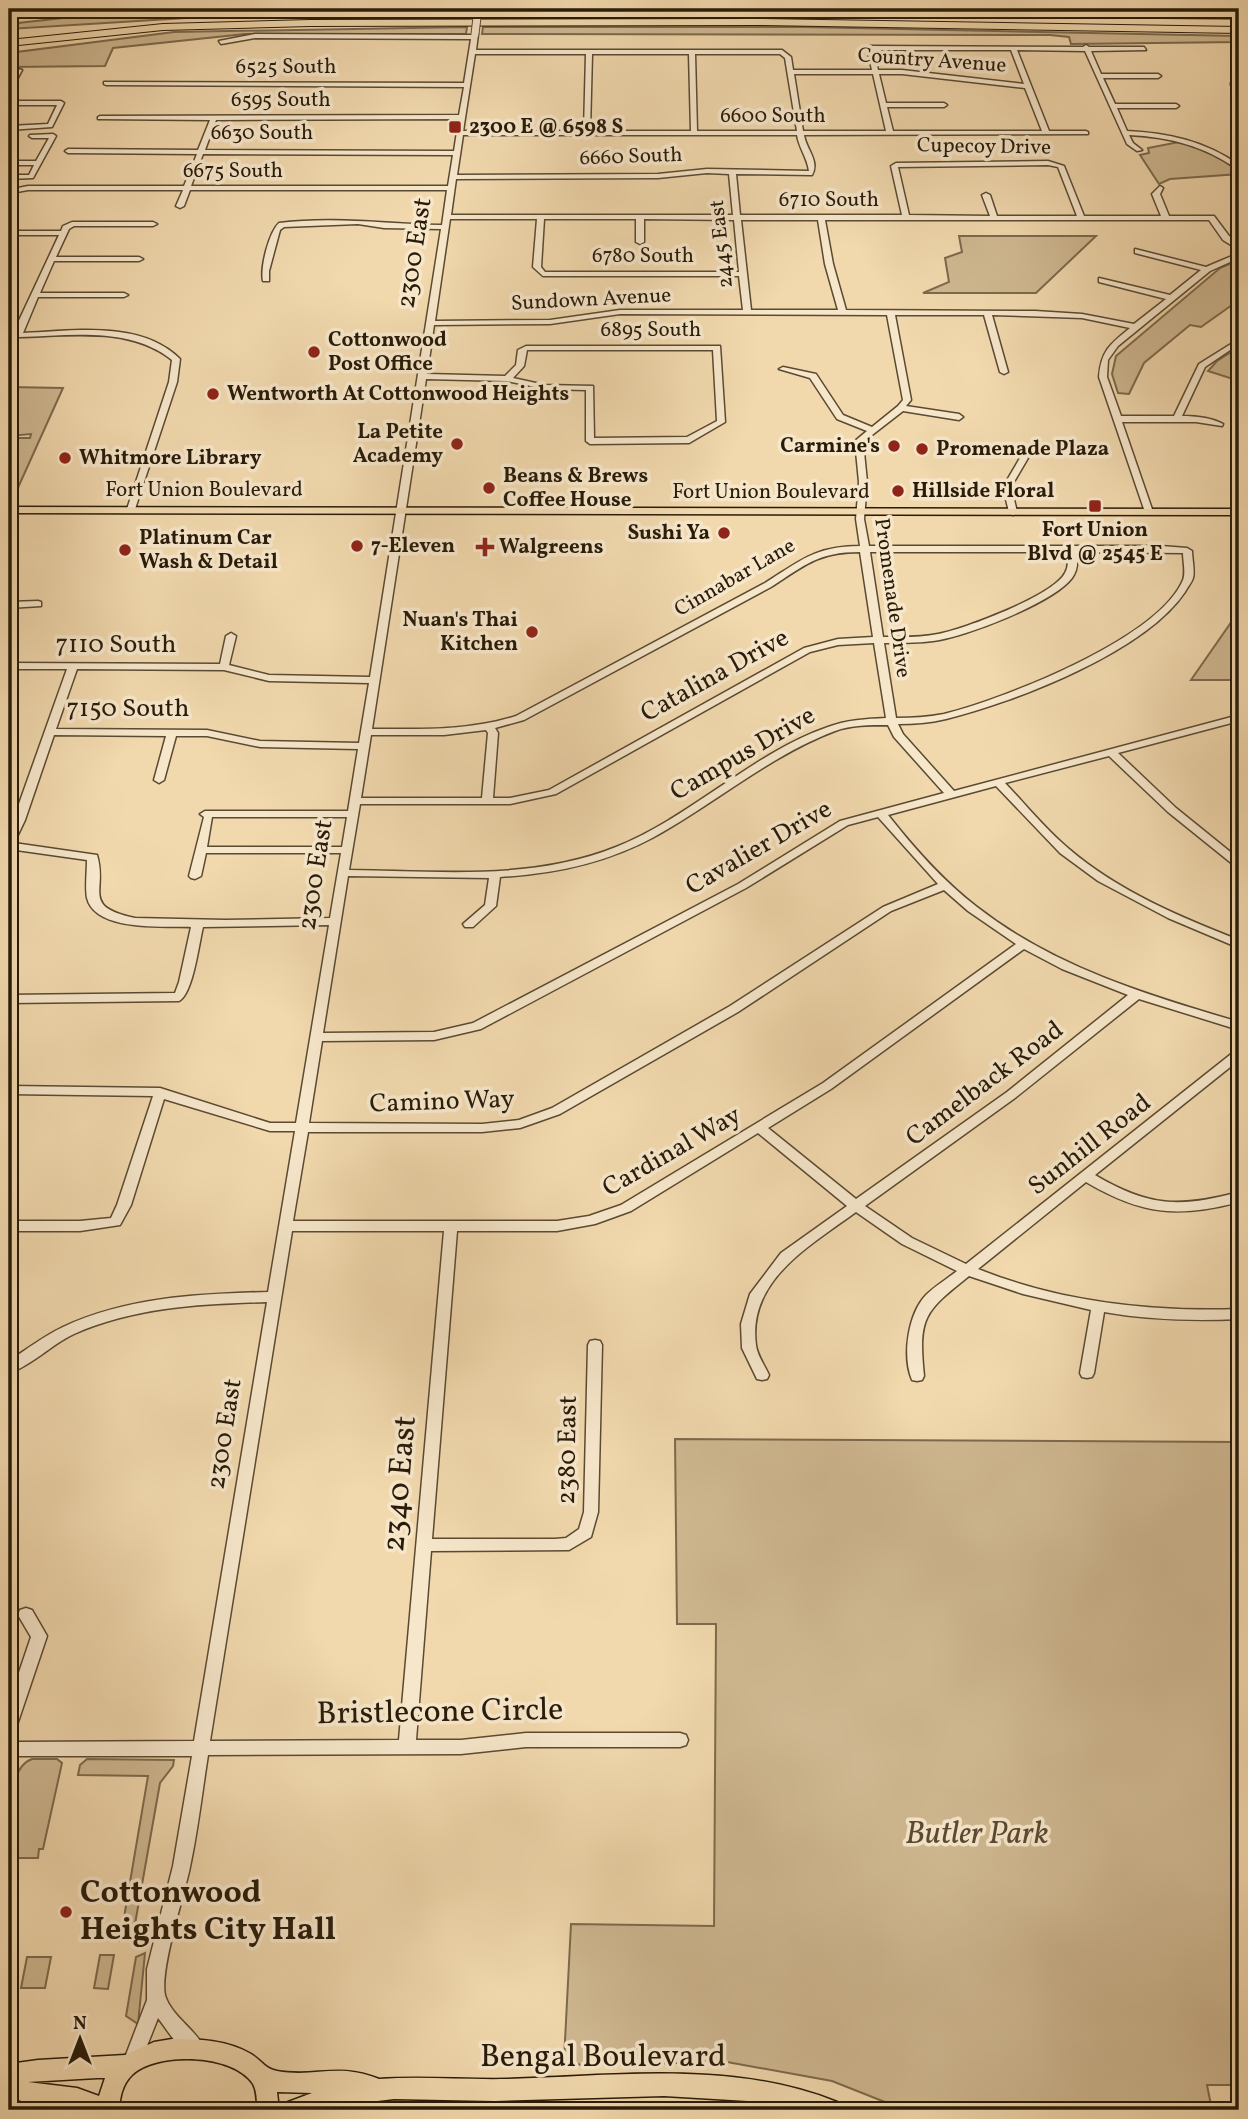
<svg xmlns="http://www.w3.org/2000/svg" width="1248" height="2119" font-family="Vollkorn,serif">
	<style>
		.green { fill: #cfb891; stroke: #7c6a4d; stroke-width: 2 }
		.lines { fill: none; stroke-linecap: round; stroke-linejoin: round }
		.minor-casing { stroke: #5a4a32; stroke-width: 3 }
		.major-casing { stroke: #281b09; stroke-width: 3 }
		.highway-casing { stroke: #281b09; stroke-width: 2 }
		.minor { fill: #f6e6ca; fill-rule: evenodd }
		.major { fill: #f1d8ad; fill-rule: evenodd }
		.highway { fill: #f1d8ad; fill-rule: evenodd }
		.minor-bridge-casing { stroke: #5a4a32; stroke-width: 9; stroke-linecap: butt }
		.minor-bridge { stroke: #f6e6ca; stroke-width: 7 }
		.poi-dot { fill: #8f2418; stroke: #f6e6ca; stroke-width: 2.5 }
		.labels { text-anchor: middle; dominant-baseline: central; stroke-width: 7; stroke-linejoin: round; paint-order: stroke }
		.far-street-label { font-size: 21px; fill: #281b09; stroke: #f6e6ca }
		.far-poi-label { font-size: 21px; font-weight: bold; fill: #281b09; stroke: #f6e6ca; text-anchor: start }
		.street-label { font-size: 26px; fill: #281b09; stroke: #f6e6ca }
		.near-street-label { font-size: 32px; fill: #281b09; stroke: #f6e6ca }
		.near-park-label { font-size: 32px; font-style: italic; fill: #5a4a32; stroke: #f6e6ca }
		.near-poi-label { font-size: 32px; font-weight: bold; fill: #281b09; stroke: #f6e6ca; text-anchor: start }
	</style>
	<rect width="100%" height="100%" fill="#f1d8ad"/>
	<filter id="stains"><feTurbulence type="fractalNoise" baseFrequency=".00286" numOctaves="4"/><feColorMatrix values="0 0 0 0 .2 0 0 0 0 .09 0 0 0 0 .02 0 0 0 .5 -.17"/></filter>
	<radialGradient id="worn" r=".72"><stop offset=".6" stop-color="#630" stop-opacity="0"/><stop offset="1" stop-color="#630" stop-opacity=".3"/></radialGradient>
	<g class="green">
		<polygon points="232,9 470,9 466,14 235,15 9,29 9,24 72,17"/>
		<polygon points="485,9 1239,9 1239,19 773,13 490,14"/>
		<polygon points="467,27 466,34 245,34 113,48 105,66 9,67 9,53 174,32"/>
		<polygon points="483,27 804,27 1239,36 1239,42 1071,44 1069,37 1050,35 482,34"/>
		<polygon points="1184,141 1217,153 1239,171 1239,174 1170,179 1159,184 1140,155 1149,153 1148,148"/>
		<polygon points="959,236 1096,236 1036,293 923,293 949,282 945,258 962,252"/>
		<polygon points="1239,260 1239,300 1201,327 1190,325 1144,363 1129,394 1118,393 1112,374 1116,356 1220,268"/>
		<polygon points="1239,347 1239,381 1208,371 1217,361"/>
		<polygon points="9,387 63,388 12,501 9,501 9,438 30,438 31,434 9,436"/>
		<polygon points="1239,611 1239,680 1191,680"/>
		<polygon points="675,1439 1239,1442 1239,2085 1207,2085 1212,2110 905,2110 832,2081 727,2062 581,2065 564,2060 571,1924 714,1926 716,1624 677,1624"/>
		<path d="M32,1759H57L62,1763L43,1849H39L38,1858H9C9,1832 4,1769 32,1759Z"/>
		<polygon points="87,1759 174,1760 173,1766 160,1783 132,1941 120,1941 148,1776 78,1775 80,1765"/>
		<polygon points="145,1953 138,2024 126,2016 136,1957"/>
		<polygon points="100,1955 114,1955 108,1989 94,1988"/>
		<polygon points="27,1957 51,1957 45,1988 21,1988"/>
	</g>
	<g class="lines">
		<defs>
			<g id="minor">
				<polygon points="9,19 15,20 16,21 9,23"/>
				<path d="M475,32L478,34L476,50H782L791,57L793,70H872L867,48L870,46L1083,47L1086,45L1089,47H1144L1146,50L1091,51L1101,74H1158L1161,76L1158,78H1103L1115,104H1176L1179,106L1176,108H1117L1127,131C1168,133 1205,141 1239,165V170L1237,169C1204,146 1170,137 1129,135L1133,143L1142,150L1137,151L1127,144L1085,51L1017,50L1049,131H1086L1088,132V134L804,135C806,149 820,161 812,175L736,174L740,215H902L891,166L896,163L1048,161L1064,166L1084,216H1161L1152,194L1160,186L1163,188L1160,194L1169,216H1214L1229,236L1239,245V250L1223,240L1209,220H825L833,264L846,310L1035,311L1082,314L1134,324L1166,299L1099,282V278L1170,295L1201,270L1135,253V249L1206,267L1239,253V258L1210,271L1118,346L1108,360L1107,377L1121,416H1174L1199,364L1239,339V344L1205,367L1182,416C1196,416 1212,418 1223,424L1222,426L1196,422H1122L1153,512L1152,514L1145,512L1099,377C1101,351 1110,344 1130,328L1082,318L992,315L1008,372L1004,374L1000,372L984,315H895L911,400L906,406L959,414L963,417L959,420L903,411L863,442L867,482L864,519L869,546H1161L1187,548L1192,551C1192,559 1195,571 1193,578C1192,582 1187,588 1185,592C1145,652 1015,702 946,719C930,723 914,724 898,724L903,734L954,791L1239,715V721L1118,753L1176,808L1239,859V867L1235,866L1168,812L1109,756L1005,783C1026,805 1046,830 1069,849C1118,891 1180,917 1239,940V948L1168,918L1098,881L1060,853L996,786L888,815C914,848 943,881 977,907C1054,967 1147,995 1239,1022V1030L1139,999L1015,1098L865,1206L912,1238L966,1264L1235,1051L1239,1050V1060L1095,1175C1149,1207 1180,1208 1239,1192V1202C1178,1218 1142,1215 1086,1182L978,1269C1060,1302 1152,1312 1239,1309V1319C1194,1321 1149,1320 1104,1312L1094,1373L1092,1377L1087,1378L1082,1377L1080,1373L1091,1310L1023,1294L969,1276C924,1312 918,1317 924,1376L922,1380L917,1381L912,1380C902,1356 908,1314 926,1295C935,1286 947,1279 957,1271L902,1244L856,1212C811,1245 747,1280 756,1345C757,1355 765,1366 769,1375L767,1379L762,1380L757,1379L742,1348L741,1324L750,1294L781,1253L847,1206L758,1133L631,1211L595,1224L557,1231H457L432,1539H555L566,1538L579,1529L584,1512L588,1345L590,1341L595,1340L600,1341L602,1345L598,1512L591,1537L569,1550L431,1551L416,1740H461L526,1733H680L686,1735L688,1740L686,1745L680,1747H526L461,1754L208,1755C202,1793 198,1830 190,1867C185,1893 157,1977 166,1998C173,2017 198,2032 205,2049L202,2055L196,2058C179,2051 169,2032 158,2018L139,2066L133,2069L127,2066L124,2060L147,2000V1969L173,1866L192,1756H16L9,1753V1736L19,1742L194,1741L267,1302C201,1304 135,1307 74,1334C52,1344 31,1366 9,1373V1361C27,1349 44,1336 63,1327C128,1297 198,1294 268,1292L295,1131H270L164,1099L131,1205L120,1225L80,1231H9V1221H80L111,1218L117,1205L153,1096L9,1094V1086L160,1088L270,1123H296L329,925L203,927C199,943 193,994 179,1001L9,1003V995L175,993L179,982L191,927C165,926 95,932 87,898C85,887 87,871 87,860L9,849V832L67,669H9V663L220,664L226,636L231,633L236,636L229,665L269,675L370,677L441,229L384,228L358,224L284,227L280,230L269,271V281H263C260,268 269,232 279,223C333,216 388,224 442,225L447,190H190L184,206L180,208L176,206L183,190H28L17,192L9,197V192L13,189L28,186H184L197,154L68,153L65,151L68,149L198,150L210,120L98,119V117L100,116L459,115L464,87L106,85L104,84V82L464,83L471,39L255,38L221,44L219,41L255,34L472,35ZM874,50H1011L1024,84L902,70H878ZM475,54H586L584,131H463ZM592,54H689L691,131H590ZM695,54H780L785,58L797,131H697ZM794,74H873L886,131H803ZM879,74H902L1025,88L1042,131H893L887,107H944L947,105L944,103H886ZM459,119L454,151L205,150L216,120ZM463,135H797C799,148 807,157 809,171L707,169L658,174L457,175ZM203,154L453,155L448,186H191ZM1048,165L1058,167L1077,216H997L990,195L986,193L982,195L990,216L909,215L898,167ZM707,173L729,174L733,215H451L456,179L658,178ZM450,219H537L533,267L543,276H739L743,310H620L550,320L435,321ZM544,219H636V242L640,244L644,242V219L734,220L739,272H545L541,267ZM741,220H818L825,264L838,310H751ZM620,314L887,315L903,400L898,406L872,427L843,415L816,374L783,367L779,369L810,378L837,419L867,431L855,441L859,482L856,519L860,546C815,546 800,561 765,583L516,716C469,731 421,729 372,729L426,379L507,381L545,389L586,390V441L590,444L689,443L725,422L720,346H526L518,350L516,365L505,376L427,374L434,325L550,324ZM527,350H713L717,421L687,437L594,438L593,386L545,385L513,378L524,366ZM860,552L873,637L838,639L804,648L549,790L510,798H493L498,733L495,728L524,720L771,587C805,565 818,552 860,552ZM870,552H1067C1068,559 1069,566 1065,573C1053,596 964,629 938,634C920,638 901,637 883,637ZM1076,552L1183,553C1183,561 1186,573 1183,580C1158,639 1004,699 944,714C928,717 912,718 896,718L884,643C900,643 917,643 933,641C965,637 1053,603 1072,578C1078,570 1078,561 1076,552ZM874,643L886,718C866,719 846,720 828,727C753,753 691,817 616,847C531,881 439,871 349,870L360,804H510L556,794L810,652L838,645ZM77,669L224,670L269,681L369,683L359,743L260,741L207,730L56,729ZM888,725L894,737L944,793L840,821L738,884L473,1023L434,1032L323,1033L348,876L489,878L485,905L463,924L465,927H473L496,906L500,877C554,874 606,863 654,837C714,804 771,755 835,731C851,725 870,725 888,725ZM486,730L488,733L482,798H361L371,735H444ZM54,735L166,736L154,780L159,783L164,780L176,736H207L260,747L358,749L348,811H205L200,814L204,817L189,876L191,878L195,879L201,876L206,853H341L330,918L225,920L135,918C80,906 108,891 97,855L14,843L25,820ZM212,817H347L342,847H207ZM878,817L938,884L883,907L730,1006L552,1108L519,1120L482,1124L309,1123L322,1041L434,1040L481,1029L746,888L848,825ZM944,890L968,911L1016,944L823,1083L621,1205L589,1216L557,1221H293L308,1132H482L520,1128L560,1114L738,1012L891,911ZM1024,949L1062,969L1128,995L1007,1092L856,1199L768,1128L831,1089ZM292,1231H444L399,1740L210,1741Z"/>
				<polygon points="9,67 22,70 12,89 9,91 9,83 15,71 9,71"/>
				<polygon points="1233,82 1239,83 1239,87 1231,85 1231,83"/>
				<polygon points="9,101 61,101 64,103 52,127 9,130 9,126 48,124 57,105 9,105"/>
				<polygon points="53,134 56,136 33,178 9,179 9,175 29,175 34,165 9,165 9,161 36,161 49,138 32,138 29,136 30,135"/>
				<path d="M72,222H153L157,224L153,226H74L69,229L56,257H139L143,259L139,261H54L40,293H124L128,295L124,297H38L23,333C73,331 141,320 180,359L177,382L135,509L131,512L127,509L169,382L172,360C129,326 70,336 19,337L15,335L16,327L59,235H9V231H61L63,226Z"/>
				<polygon points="1024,455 1028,458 1011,487 1017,512 1013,515 1009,512 1003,487 1020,458"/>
				<polygon points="38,601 41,602 41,606 9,608 9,602"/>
				<polygon points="26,1608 32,1610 47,1636 17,1725 15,1730 9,1732 9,1702 31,1637 18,1615 20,1610"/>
			</g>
			<g id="major">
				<polygon points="9,507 1239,509 1239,515 9,513"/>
				<path d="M172,2039C199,2039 227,2040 251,2054C261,2060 265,2069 277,2071C316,2078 337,2062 379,2079C422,2076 465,2080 508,2079C615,2076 734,2060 837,2102L840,2110H794L748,2101L664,2096L495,2101L394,2099L344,2105L322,2110H285L288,2102L312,2093L277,2092L279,2110H257C257,2101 257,2091 253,2084C233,2053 156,2052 132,2075C122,2085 120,2097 119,2110C85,2110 41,2109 9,2097V2064L38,2060L125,2055L154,2042ZM97,2078H105L99,2096L77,2088L28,2082Z"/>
			</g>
			<polygon id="highway" points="760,19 1239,27 1239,33 760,25 310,26 163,30 9,46 9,40 163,24 310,20"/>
		</defs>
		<use href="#minor" class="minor-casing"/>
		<use href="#major" class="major-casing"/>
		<use href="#highway" class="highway-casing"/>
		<use href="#minor" class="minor"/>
		<use href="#major" class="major"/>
		<use href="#highway" class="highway"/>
		<defs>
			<polyline id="minor-bridge" points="475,34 478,9"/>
		</defs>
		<use href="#minor-bridge" class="minor-bridge-casing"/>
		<use href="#minor-bridge" class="minor-bridge"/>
	</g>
	<g class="poi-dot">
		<rect x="448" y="120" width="14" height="14" rx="3.5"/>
		<circle cx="314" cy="352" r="7"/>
		<circle cx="213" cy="394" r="7"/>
		<circle cx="457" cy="444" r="7"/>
		<circle cx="894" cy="446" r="7"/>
		<circle cx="922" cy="449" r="7"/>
		<circle cx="65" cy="458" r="7"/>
		<circle cx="489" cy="488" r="7"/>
		<circle cx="898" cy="491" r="7"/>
		<rect x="1088" y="499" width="14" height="14" rx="3.5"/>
		<circle cx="724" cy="533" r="7"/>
		<circle cx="357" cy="546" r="7"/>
		<path d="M481.5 536.5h7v7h7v7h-7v7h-7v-7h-7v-7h7z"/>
		<circle cx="125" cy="550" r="7"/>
		<circle cx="532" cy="632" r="7"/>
		<circle cx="66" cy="1912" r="7"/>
	</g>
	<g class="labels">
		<g class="far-street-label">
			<text transform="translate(932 61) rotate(4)">Country Avenue</text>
			<text x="286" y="67">6525 South</text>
			<text x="281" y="100">6595 South</text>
			<text x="773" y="116">6600 South</text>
			<text x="262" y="133">6630 South</text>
			<text transform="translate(984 147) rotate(1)">Cupecoy Drive</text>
			<text transform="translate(631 157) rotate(-2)">6660 South</text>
			<text x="233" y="171">6675 South</text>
			<text x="829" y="200">6710 South</text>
			<text transform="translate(722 244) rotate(-96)">2445 East</text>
			<text x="643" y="256">6780 South</text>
			<text transform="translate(591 300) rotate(-3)">Sundown Avenue</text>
			<text x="651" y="330">6895 South</text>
			<text x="204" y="490">Fort Union Boulevard</text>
			<text x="771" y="492">Fort Union Boulevard</text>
			<text transform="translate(735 578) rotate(-30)">Cinnabar Lane</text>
			<text transform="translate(892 598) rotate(82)">Promenade Drive</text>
		</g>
		<g class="far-poi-label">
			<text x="469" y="127">2300 E @ 6598 S</text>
			<text x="328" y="340">Cottonwood<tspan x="328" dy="24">Post Office</tspan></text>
			<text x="227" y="394">Wentworth At Cottonwood Heights</text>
			<text x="443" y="432" text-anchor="end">La Petite<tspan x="443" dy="24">Academy</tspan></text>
			<text x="880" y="446" text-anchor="end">Carmine's</text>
			<text x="936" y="449">Promenade Plaza</text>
			<text x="79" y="458">Whitmore Library</text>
			<text x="503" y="476">Beans &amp; Brews<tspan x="503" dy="24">Coffee House</tspan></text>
			<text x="912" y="491">Hillside Floral</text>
			<text x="1095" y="530" text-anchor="middle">Fort Union<tspan x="1095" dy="24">Blvd @ 2545 E</tspan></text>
			<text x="710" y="533" text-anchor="end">Sushi Ya</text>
			<text x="139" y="538">Platinum Car<tspan x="139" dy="24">Wash &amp; Detail</tspan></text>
			<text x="371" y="546">7-Eleven</text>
			<text x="499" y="547">Walgreens</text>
			<text x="518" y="620" text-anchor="end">Nuan's Thai<tspan x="518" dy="24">Kitchen</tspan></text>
		</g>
		<g class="street-label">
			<text transform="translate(415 253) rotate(-81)">2300 East</text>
			<text x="116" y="645">7110 South</text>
			<text transform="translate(715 676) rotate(-29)">Catalina Drive</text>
			<text x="128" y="709">7150 South</text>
			<text transform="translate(743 754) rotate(-30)">Campus Drive</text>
			<text transform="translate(759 848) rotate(-30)">Cavalier Drive</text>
			<text transform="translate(316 875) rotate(-81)">2300 East</text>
			<text transform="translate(985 1084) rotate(-37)">Camelback Road</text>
			<text transform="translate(442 1102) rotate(-2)">Camino Way</text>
			<text transform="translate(1090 1145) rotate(-38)">Sunhill Road</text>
			<text transform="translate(672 1152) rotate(-30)">Cardinal Way</text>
			<text transform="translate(225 1434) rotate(-81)">2300 East</text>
			<text transform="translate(568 1450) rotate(-89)">2380 East</text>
		</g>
		<g class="near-street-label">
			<text transform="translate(401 1484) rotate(-85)">2340 East</text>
			<text transform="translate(440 1713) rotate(-1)">Bristlecone Circle</text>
			<text x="603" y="2058">Bengal Boulevard</text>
		</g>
		<g class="near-park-label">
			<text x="977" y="1835">Butler Park</text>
		</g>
		<g class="near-poi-label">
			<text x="80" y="1894">Cottonwood<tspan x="80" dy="37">Heights City Hall</tspan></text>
		</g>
	</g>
	<rect width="1248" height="2119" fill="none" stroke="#f1d8ad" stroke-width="35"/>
	<rect x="10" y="10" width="1227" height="2098" fill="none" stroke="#281b09" stroke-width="3.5"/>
	<rect x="18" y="18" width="1213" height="2084" fill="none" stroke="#281b09" stroke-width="2"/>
	<g transform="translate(80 2039)" stroke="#f6e6ca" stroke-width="5" paint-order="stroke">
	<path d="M0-5L12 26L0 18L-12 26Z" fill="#281b09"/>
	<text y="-10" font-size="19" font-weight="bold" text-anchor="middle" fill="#281b09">N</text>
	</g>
	<rect width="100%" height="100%" filter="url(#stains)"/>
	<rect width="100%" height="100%" fill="url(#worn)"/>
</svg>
